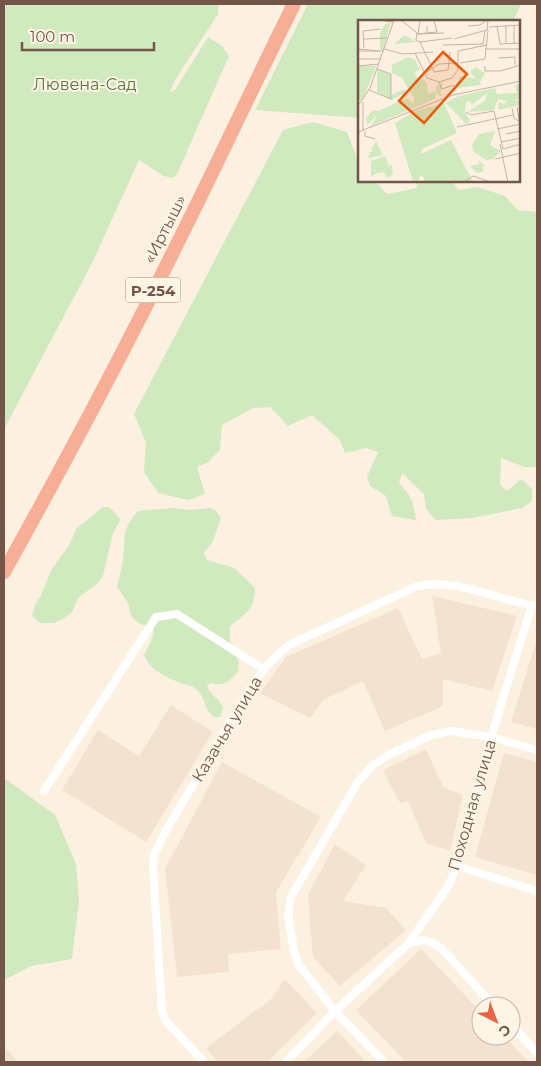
<svg xmlns="http://www.w3.org/2000/svg" width="541" height="1066" font-family="Montserrat,sans-serif">
	<style>
		.residential { fill: #f3e2cf }
		.green { fill: #d1e9bf }
		.lines { fill: none; stroke-linecap: round; stroke-linejoin: round }
		.street { stroke: #fff; stroke-width: 8 }
		.highway { stroke: #f7ae97; stroke-width: 14 }
		.labels { text-anchor: middle; dominant-baseline: central; stroke-width: 4; stroke-linejoin: round; paint-order: stroke }
		.shield { fill: #fff5e6; stroke: #9d8677; stroke-width: 1 }
		.shield-label { font-size: 15px; font-weight: bold; fill: #735648 }
		.park-label { font-size: 16px; fill: #527840; stroke: #fff5e6 }
		.street-label { font-size: 16px; fill: #735648; stroke: #fff5e6 }
		.inset-road { fill: none; stroke: #c5b3a4; stroke-width: 1 }
		.view { fill: #e8590c; fill-opacity: 0.15; stroke: #e8590c; stroke-width: 2.5 }
		.inset-edge { fill: none; stroke: #735648; stroke-width: 2.5 }
	</style>
	<rect width="100%" height="100%" fill="#fcf1e1"/>
	<g class="residential">
		<polygon points="432,596 517,616 492,691 443,679 443,706 385,731 363,681 323,700 310,718 260,693 286,657 398,608 422,659 441,653"/>
		<polygon points="537,639 537,729 511,722"/>
		<polygon points="171,705 213,732 146,842 62,790 98,730 139,756"/>
		<polygon points="426,749 443,787 463,795 450,851 426,843 408,801 400,803 383,770"/>
		<polygon points="504,753 537,762 537,875 475,857"/>
		<polygon points="222,762 321,817 276,892 281,949 228,954 229,972 177,977 165,869"/>
		<polygon points="335,844 366,865 343,901 386,908 406,930 340,986 313,957 308,895"/>
		<polygon points="421,949 481,1012 481,1036 504,1036 529,1062 406,1062 356,1010"/>
		<polygon points="285,979 317,1013 267,1062 218,1062 206,1048 271,999"/>
		<polygon points="337,1031 366,1062 304,1062"/>
		<polygon points="4,1046 18,1062 4,1062"/>
	</g>
	<g class="green">
		<polygon points="4,4 218,4 218,14 175,80 170,92 175,90 208,37 222,46 229,56 177,174 173,178 164,176 139,160 92,263 4,429"/>
		<polygon points="308,4 521,4 513,21 360,21 360,118 255,110"/>
		<path d="M313,122L347,132L360,165V181H375L387,194L417,188L416,181H452L459,190L478,187L505,196L518,210L537,212V467H525L501,458L500,485L507,491L521,479L532,489V501L522,508L472,518L436,520L426,509L424,494L402,473L399,483C411,495 414,503 416,520L392,516L386,496L370,486L367,477L378,452L366,448L345,453L340,440L312,415L288,426L270,407L253,408L222,425L220,450L208,462L197,467L205,494L188,500L158,493L144,472L146,443L134,414L283,130Z"/>
		<polygon points="103,507 109,507 121,519 113,533 103,576 97,584 79,597 72,612 63,619 54,623 40,623 32,616 35,605 41,595 52,569 68,547 77,528"/>
		<path d="M173,508L192,510L210,508L215,510L221,518L213,541L204,553L207,560L234,568L255,588C255,610 246,613 230,626V641L239,662L238,672C230,680 224,687 212,683L207,685C209,695 220,698 223,708L220,717H214C203,708 206,696 195,688C192,686 185,684 181,683C167,678 150,670 144,655C168,613 143,636 131,615C129,612 130,607 128,604C125,598 121,592 117,587C119,578 122,568 123,559C126,536 121,530 138,511Z"/>
		<polygon points="4,778 55,815 76,864 79,901 72,959 31,966 4,980"/>
	</g>
	<g class="lines">
		<g class="street">
			<polyline points="44,791 156,617 177,614 263,669"/>
			<polyline points="457,866 537,891"/>
			<path d="M408,944C424,938 428,939 442,949L494,1006"/>
			<polyline points="511,1024 537,1053"/>
			<path d="M204,1062L166,1021L162,1012L153,867L154,855L164,834C183,802 202,770 221,737C241,704 258,669 289,645L415,587C456,576 497,601 537,606"/>
			<polyline points="286,1062 335,1011 408,944 449,885 462,852 491,737 532,605"/>
			<polyline points="384,1062 335,1011 298,964 294,951 288,915 291,897 358,782 373,765 390,754 432,735 451,731 491,737 537,750"/>
		</g>
		<path class="highway" d="M4,572C67,459 128,344 185,228C222,154 257,78 294,4"/>
	</g>
	<g class="labels">
		<rect class="shield" x="125.5" y="277.5" width="55" height="25" rx="4"/>
		<g class="shield-label">
			<text x="153" y="290">Р-254</text>
		</g>
		<g class="park-label">
			<text x="85" y="84">Лювена-Сад</text>
		</g>
		<g class="street-label">
			<text transform="translate(165 229) rotate(-63)">«Иртыш»</text>
			<text transform="translate(227 729) rotate(-59)">Казачья улица</text>
			<text transform="translate(472 805) rotate(-74)">Походная улица</text>
		</g>
	</g>
	<g transform="translate(358 20)">
		<rect width="162" height="162" fill="#fcf1e1"/>
		<path d="M33,2L25,30H22V13L26,5ZM45,16H48L59,22L36,24ZM50,37L57,39L62,50L58,51L57,54L61,61L63,58L69,63L70,73L78,72V66L85,62L82,74H89L82,76L78,73L77,79L13,106L20,94L9,105L8,98L15,90L21,91L49,78L56,84V78L44,58L34,53V45ZM0,46H18L5,80H0ZM117,47L127,53L122,62L123,65L98,68L102,56L119,59L112,52ZM19,50L33,54V75L47,69L48,72L34,80L19,72ZM162,63V78L157,81H162V84L158,86L140,90L141,82L146,84L149,81L140,79L136,90L110,92L127,80L130,72L114,85L112,81L108,82L107,92L112,101L108,104L88,83L100,76L106,82L101,76L137,68L139,74L159,73L157,66ZM86,83L99,113L64,129L63,134L93,120L115,162H65L66,158L62,155L60,162H55L37,103L57,91ZM137,111L132,125L143,131L135,139L128,140L116,132L114,125L121,114ZM18,121L25,135L10,138L12,132H15L13,130ZM27,136L31,145L27,147L34,145L35,154L29,158L26,152L19,153L13,157V141ZM121,140L128,147L124,146L126,151L119,153L112,146L121,144Z" fill="#d1e9bf"/>
		<path class="inset-road" d="M20,0L35,2M43,0L59,13L58,20L62,22L94,18M62,0L60,14L69,13M148,5V23M156,5V23M69,6V13L79,12L76,0M110,6L122,5L129,0M139,6L142,24L163,23M131,7L163,5M59,14L86,13M6,19L29,18M96,19L129,10L130,0M62,22L76,52L90,50L92,32M85,25L125,24L127,11M6,28L5,11L22,9M0,29L21,31M26,29L45,34L75,32M127,29H163M0,31H25M57,33L69,58L81,62L94,58L100,50V31L129,25M140,38L157,37V45M0,39H23M102,43L127,39L130,10M0,46L21,44M127,46V51H142L163,45M67,53L81,44L100,43M81,62L84,69L96,65M11,70L33,79V54L19,49M0,86L12,68L36,0M159,87L162,105M154,88L156,98L162,102M108,92L113,95L136,91L145,129L163,124M99,107L155,95M139,109L163,104M5,110V82M7,111V116L17,119M0,112L95,75L163,61M148,114L163,111M143,122L163,118M142,124L150,163M137,139L163,133M104,163L115,156L135,163"/>
		<path class="view" d="M85,32L109,54L66,103L41,81Z"/>
		<rect width="162" height="162" class="inset-edge"/>
	</g>
	<rect width="541" height="1066" fill="none" stroke="#735648" stroke-width="10"/>
	<g transform="translate(496 1021) rotate(138)"><circle r="24" fill="#fff5e6" stroke="#c7b5a7"/>
	<path d="M0-4L9 19L0 12L-9 19Z" fill="#e66545"/>
	<text y="-8" font-size="14" font-weight="bold" text-anchor="middle" fill="#735648">С</text>
	</g>
	<path d="M22 42v8h132v-8" fill="none" stroke="#735648" stroke-width="2.5"/>
	<text x="30" y="42" font-size="15" fill="#735648" stroke="#fff5e6" stroke-width="4" paint-order="stroke">100 m</text>
</svg>
